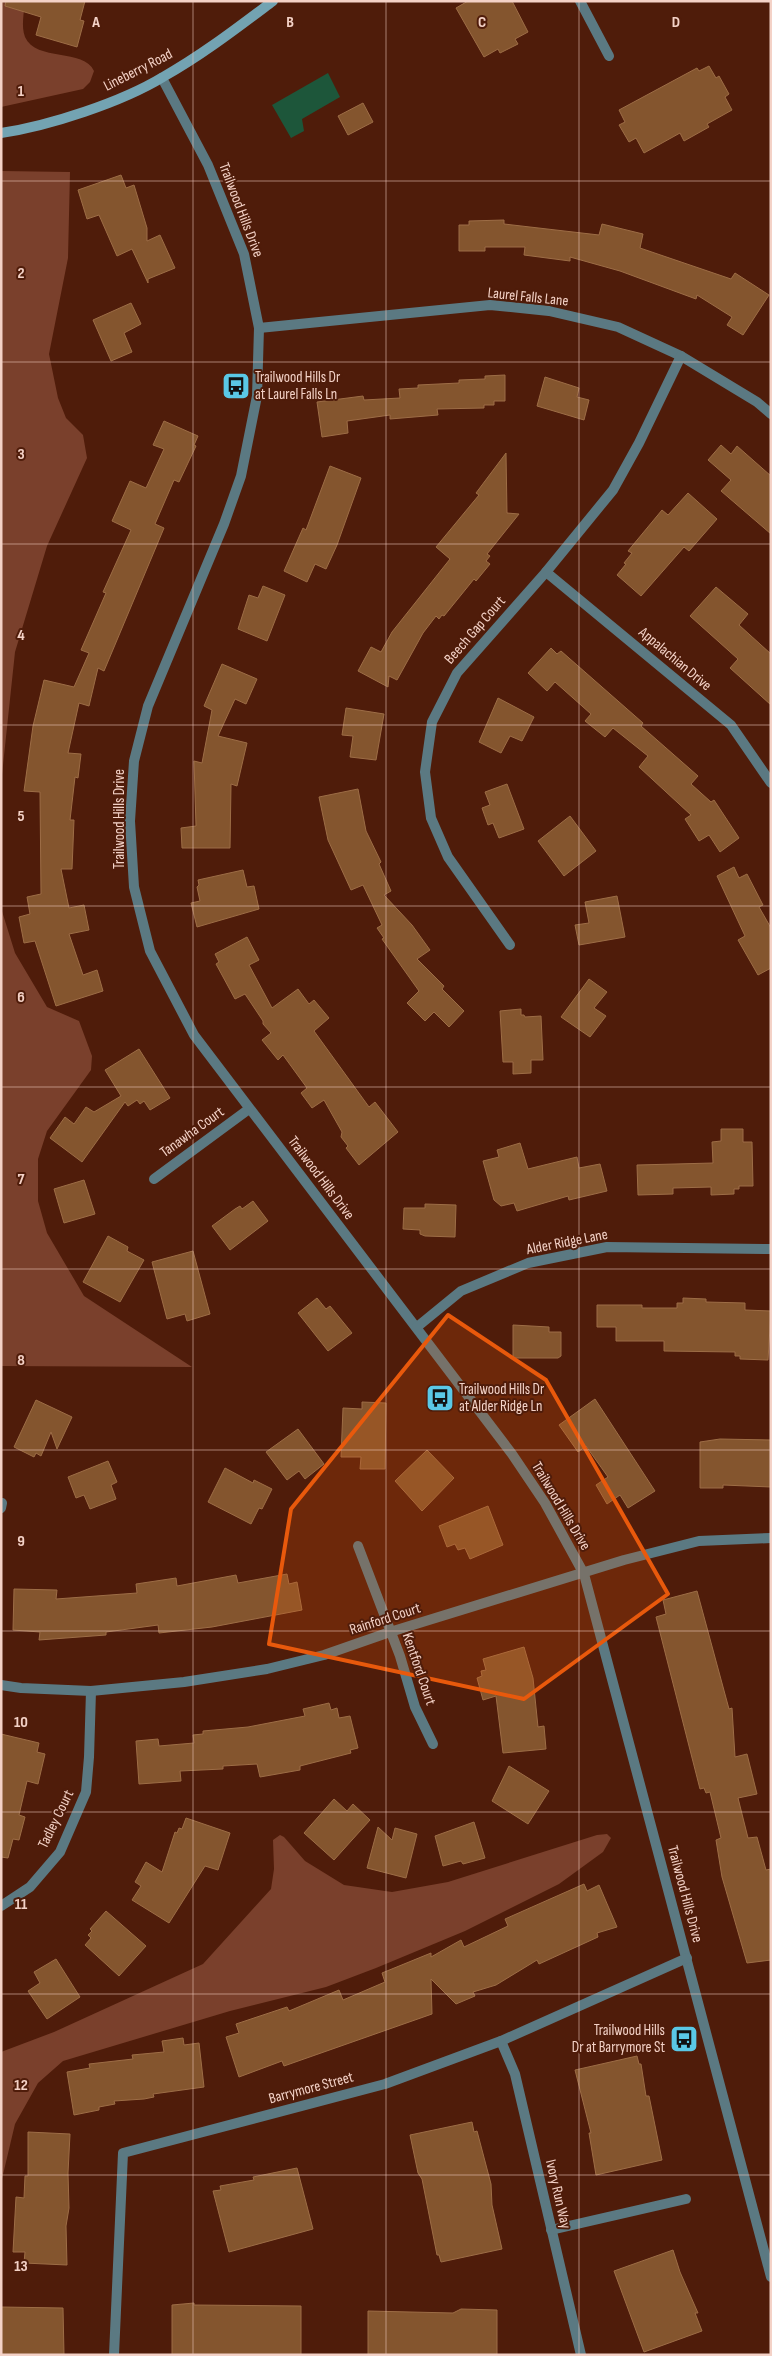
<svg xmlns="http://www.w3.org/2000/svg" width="772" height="2356" font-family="'Sofia Sans Condensed',sans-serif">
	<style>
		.green { fill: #7a402c }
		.water { fill: #1d563a }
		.building { fill: #84552e; stroke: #9d6d46 }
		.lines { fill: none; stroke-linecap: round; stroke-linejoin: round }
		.street { stroke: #5b7982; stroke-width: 10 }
		.secondary { stroke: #73a3b2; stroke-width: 10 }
		.marked { fill: #e8590c; fill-opacity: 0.2; stroke: #e8590c; stroke-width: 4; stroke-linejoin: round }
		.grid { fill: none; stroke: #f4d2c7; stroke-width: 1; stroke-opacity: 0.55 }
		.labels { text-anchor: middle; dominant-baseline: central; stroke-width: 4; stroke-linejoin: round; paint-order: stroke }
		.street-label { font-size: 15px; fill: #f4d2c7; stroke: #4f1c0a }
		.poi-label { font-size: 15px; fill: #f4d2c7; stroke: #4f1c0a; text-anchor: start }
		.grid-label { font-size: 16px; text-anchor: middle; font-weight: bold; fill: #f4d2c7; stroke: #4f1c0a; stroke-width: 4; stroke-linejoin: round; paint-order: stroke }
	</style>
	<rect width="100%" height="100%" fill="#4f1c0a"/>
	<g class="green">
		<path d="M1,1H25C24,13 21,26 25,37C36,62 84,48 94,71L90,82L83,89L1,107Z"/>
		<polygon points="1,171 70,172 68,258 49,354 58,398 66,418 83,435 87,458 47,546 15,652 1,784"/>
		<polygon points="1,908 15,953 47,1007 79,1021 92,1056 91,1070 47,1131 38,1159 38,1201 47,1233 84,1296 192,1367 1,1366"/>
		<polygon points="607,1834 611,1838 603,1852 559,1884 465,1931 376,1968 326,1987 230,2011 63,2061 38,2083 15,2124 1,2183 1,2052 54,2032 203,1964 271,1889 274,1869 273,1840 280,1835 284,1837 305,1861 344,1885 392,1892 448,1882 597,1835"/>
	</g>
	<polygon class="water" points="328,73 340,97 302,119 304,131 291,138 272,105"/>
	<g class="building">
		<polygon points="6,1 85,1 80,20 84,21 77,47 36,35 41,17 5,6"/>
		<polygon points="468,1 512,1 528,32 515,39 518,44 500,53 498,49 484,57 456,8"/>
		<polygon points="709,66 716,78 719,76 729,94 725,97 732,110 707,124 709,127 684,141 680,133 644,153 636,138 629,142 619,125 625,122 619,110 697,68 699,71"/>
		<polygon points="363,103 373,122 348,135 338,116"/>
		<polygon points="121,175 126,188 134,185 147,228 147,241 160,235 175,268 148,279 148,283 132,249 117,256 99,215 87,219 78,190"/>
		<polygon points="504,220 504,224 599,235 602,224 643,234 640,248 731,279 735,273 769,295 743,335 727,325 732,317 697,295 696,299 620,271 570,257 570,261 524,255 525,247 485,247 485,251 459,251 459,225 469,225 469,221"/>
		<polygon points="131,303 141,324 124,333 132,352 111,361 93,320"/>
		<polygon points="505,375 505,401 494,401 494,405 484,405 484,408 437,409 438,415 390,419 390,415 347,421 348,433 322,437 317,402 363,396 364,400 400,398 399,389 418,388 418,385 459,383 459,380 485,379 485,376"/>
		<polygon points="545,377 579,388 577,397 589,400 584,420 537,406"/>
		<polygon points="164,421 198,436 194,445 196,446 179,482 174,480 155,524 164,528 104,671 98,668 89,706 79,703 68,753 81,754 78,778 75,777 70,820 74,820 72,869 61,869 69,908 84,905 89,930 69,934 83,975 97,970 103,991 56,1006 35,941 24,943 19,917 30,914 27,897 41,894 40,792 24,791 33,726 44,680 74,687 89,653 81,650 106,593 103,592 131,530 112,521 130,481 146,488 164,449 153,445"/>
		<polygon points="721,445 731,454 737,446 771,476 771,534 721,491 731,480 708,460"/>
		<polygon points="506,453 507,513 519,514 487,554 490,556 486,561 490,564 476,581 474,579 444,616 442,615 439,619 436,616 423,633 397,680 389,676 388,687 358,671 371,647 381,652 392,632 450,559 436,547 479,495 476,493"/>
		<polygon points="330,466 361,478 337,545 326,569 315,564 307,582 284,571 303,528 306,530"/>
		<polygon points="688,493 717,519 689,551 684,547 641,596 617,575 626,564 624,563 632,553 628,551 662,510 668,515"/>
		<polygon points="263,586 285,595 267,641 238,629 249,595 258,598"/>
		<polygon points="716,587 748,614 739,625 771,654 771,705 730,668 738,659 690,616"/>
		<polygon points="551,648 557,654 561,651 643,723 641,726 698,776 691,784 711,802 714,800 739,838 720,852 709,835 699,841 685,819 691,815 639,767 648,756 613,728 605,737 585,721 591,714 555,682 547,691 528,673"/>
		<polygon points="222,664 257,679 246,704 235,699 218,736 247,743 237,786 231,784 230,848 182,848 181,828 196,826 194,761 202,763 212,710 204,706"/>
		<polygon points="498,698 534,717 522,741 510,736 501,753 479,742"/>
		<polygon points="346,708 384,714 376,760 350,757 353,736 342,735"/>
		<polygon points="507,784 524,829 499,838 493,823 488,825 482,808 490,805 485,792"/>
		<polygon points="358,789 366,831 381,862 379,864 391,891 384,895 412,925 430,950 417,959 444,986 442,989 464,1011 449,1027 434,1012 425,1021 407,1003 419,991 382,939 384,938 377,928 382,925 363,885 351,890 328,840 319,797"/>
		<polygon points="570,816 596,851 564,876 538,841"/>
		<polygon points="734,867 739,878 747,874 763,905 759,907 771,928 771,968 758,975 738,940 745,936 717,876"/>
		<polygon points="243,870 247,887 254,886 259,909 197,927 191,903 200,901 197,887 199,885 198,880"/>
		<polygon points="617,896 625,937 579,945 575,925 589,923 585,902"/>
		<polygon points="247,937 259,960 249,965 272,1008 298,989 309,1004 314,1000 329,1018 314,1031 369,1107 375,1102 398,1132 359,1165 346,1148 348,1146 341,1137 342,1132 324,1100 312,1108 301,1093 307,1088 283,1055 278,1060 262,1040 271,1033 263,1024 263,1021 245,994 235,999 216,964 219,962 215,954"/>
		<polygon points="589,979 607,992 594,1008 606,1016 590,1037 561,1017"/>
		<polygon points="521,1009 521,1015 524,1015 525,1017 541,1016 543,1060 531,1060 531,1073 513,1074 513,1062 503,1062 500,1011"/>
		<polygon points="139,1049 170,1098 150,1110 144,1101 140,1104 137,1100 128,1106 125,1102 82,1162 50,1138 65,1117 74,1124 86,1107 94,1112 121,1096 105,1070"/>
		<polygon points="721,1129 743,1129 743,1142 752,1142 753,1186 739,1186 739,1189 734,1189 734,1194 711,1195 711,1187 673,1188 673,1194 638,1195 637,1165 713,1163 712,1142 721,1141"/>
		<polygon points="520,1143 528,1169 577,1157 579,1168 600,1164 607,1191 569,1200 568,1196 517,1211 514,1203 501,1206 494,1200 483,1161 499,1157 497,1150"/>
		<polygon points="84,1180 95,1214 64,1223 54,1189"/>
		<polygon points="253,1201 268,1221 230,1250 212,1226 235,1209 240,1206 242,1209"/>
		<polygon points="425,1204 456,1205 455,1237 425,1236 420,1234 420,1230 403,1229 404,1208 425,1208"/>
		<polygon points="108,1236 128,1247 127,1251 144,1260 120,1302 83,1282"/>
		<polygon points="193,1251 210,1314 187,1321 185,1314 167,1319 152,1262"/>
		<polygon points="317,1298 326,1309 330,1306 352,1333 328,1351 298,1313"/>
		<polygon points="683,1298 706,1299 706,1302 745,1303 745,1310 771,1311 768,1360 740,1359 740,1356 735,1356 735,1352 664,1351 664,1341 616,1341 616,1327 597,1327 597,1305 642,1305 642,1308 677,1308 677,1303 683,1303"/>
		<polygon points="513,1325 549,1327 549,1332 561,1332 561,1356 558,1358 513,1358"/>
		<polygon points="595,1399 655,1491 628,1508 620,1495 607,1504 596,1485 608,1477 586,1446 578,1452 559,1425"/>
		<polygon points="36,1400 72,1417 57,1449 51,1432 41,1456 36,1453 34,1457 14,1447"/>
		<polygon points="362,1402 386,1403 385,1469 360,1469 361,1457 341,1457 343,1408 362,1409"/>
		<polygon points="298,1429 324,1464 305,1479 299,1471 287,1480 266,1452"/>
		<polygon points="720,1439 771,1440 771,1487 723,1485 723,1488 700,1488 700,1442"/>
		<polygon points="427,1450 454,1478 422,1511 395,1481"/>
		<polygon points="108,1461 117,1482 111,1485 116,1499 90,1509 84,1495 76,1498 68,1477"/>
		<polygon points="225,1468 253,1483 254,1480 272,1489 262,1509 259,1508 251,1524 208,1502"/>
		<polygon points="488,1506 503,1545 470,1559 465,1548 458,1550 455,1544 447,1547 439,1526"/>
		<polygon points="287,1574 289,1584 297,1582 302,1610 212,1627 159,1633 158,1625 106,1632 106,1635 39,1640 40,1632 13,1630 14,1589 57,1590 56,1599 137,1593 136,1584 176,1578 177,1586 236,1575 238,1583"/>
		<polygon points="697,1591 729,1709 732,1708 735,1757 747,1754 757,1794 738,1798 748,1838 757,1837 766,1870 771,1869 771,1960 747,1963 722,1877 716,1840 721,1838 710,1792 706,1793 704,1788 700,1789 656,1617 666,1614 663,1600"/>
		<polygon points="524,1647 533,1678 538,1727 544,1726 546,1749 503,1753 496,1696 483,1700 477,1678 482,1676 481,1671 486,1670 483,1659"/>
		<polygon points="329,1703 331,1710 337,1708 339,1718 350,1716 358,1748 350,1750 351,1753 300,1766 300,1770 260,1777 257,1764 223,1766 223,1769 180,1771 181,1781 139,1784 136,1741 158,1739 159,1746 194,1743 193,1735 203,1734 203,1731 248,1727 305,1716 303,1709"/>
		<polygon points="1,1734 39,1743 37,1752 45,1754 38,1784 27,1781 19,1815 25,1817 19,1840 13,1839 8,1858 1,1857"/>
		<polygon points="509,1766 549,1791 528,1824 492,1801"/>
		<polygon points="334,1799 347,1811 353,1804 370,1820 334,1860 304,1833"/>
		<polygon points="186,1818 230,1833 218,1870 205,1866 169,1923 132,1900 141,1886 135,1882 146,1862 162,1872 175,1832 177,1833 179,1828 182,1829"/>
		<polygon points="474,1822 485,1858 463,1864 461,1861 443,1866 435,1836"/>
		<polygon points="378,1827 392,1840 395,1828 417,1834 406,1878 367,1868"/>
		<polygon points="584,1884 587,1891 599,1885 617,1927 597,1933 598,1937 539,1964 537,1960 496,1985 473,1992 475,1996 456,2004 431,1979 432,2014 284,2066 282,2061 239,2077 226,2037 239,2033 236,2024 287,2007 289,2011 339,1990 343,2000 385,1982 382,1973 431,1953 431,1957 461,1940 464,1947 508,1926 505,1919"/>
		<polygon points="106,1911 146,1946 119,1976 85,1945 91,1938 88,1935 92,1931 90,1929"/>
		<polygon points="56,1959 80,1997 47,2019 28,1991 40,1983 34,1972"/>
		<polygon points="183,2038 184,2045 199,2043 204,2087 153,2094 154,2097 144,2099 114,2101 115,2104 99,2107 99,2110 74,2115 67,2072 90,2068 89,2064 133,2059 132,2055 164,2052 162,2041"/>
		<polygon points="637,2056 639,2064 641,2064 646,2096 649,2096 662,2160 596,2175 589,2133 591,2133 575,2070"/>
		<polygon points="472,2122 474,2132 477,2131 491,2184 492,2205 502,2249 441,2262 439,2255 437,2255 422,2179 418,2173 410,2135"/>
		<polygon points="28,2132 70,2134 68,2173 69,2208 66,2226 67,2265 24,2263 25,2252 13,2252 16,2197 24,2198 25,2176 28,2176"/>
		<polygon points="297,2168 313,2229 229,2252 213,2191 221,2190 220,2186 254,2180 253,2177"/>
		<polygon points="673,2250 680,2272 698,2313 695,2313 702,2331 644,2352 614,2271"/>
		<polygon points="194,2303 194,2305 301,2306 301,2355 172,2355 172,2305"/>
		<polygon points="1,2307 63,2308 64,2355 1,2355"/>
		<polygon points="461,2309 497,2310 497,2355 368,2355 368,2311 453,2313"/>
	</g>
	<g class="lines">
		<g class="street">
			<polyline points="580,1 609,56"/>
			<polyline points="162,78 208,165 244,254 259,328 257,396 241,476 224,524 148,706 134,761 130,821 134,887 150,951 194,1035 512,1454 545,1503 584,1574 771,2277"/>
			<polyline points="259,328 490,305 549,311 618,327 681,356 757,402 771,414"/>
			<polyline points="546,572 731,725 771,783"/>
			<polyline points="510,945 448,857 431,818 425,772 432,722 457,673 546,572 613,490 639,443 681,356"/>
			<polyline points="154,1179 249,1109"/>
			<polyline points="417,1327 461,1291 528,1263 607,1247 771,1249"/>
			<polyline points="1,1508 2,1503"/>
			<polyline points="358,1546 400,1656 415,1707 433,1744"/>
			<polyline points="1,1685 21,1688 91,1691 184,1682 267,1669 324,1655 390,1632 624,1560 699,1541 771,1538"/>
			<polyline points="1,1906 30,1887 60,1852 86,1792 89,1757 91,1691"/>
			<polyline points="501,2041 515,2074 581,2355"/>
			<polyline points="551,2230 686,2199"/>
			<polyline points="114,2355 123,2153 385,2084 501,2041 687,1958"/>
		</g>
		<path class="secondary" d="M1,133C49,126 122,102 163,77C202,55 237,28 273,1"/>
	</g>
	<path class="marked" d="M448,1315L546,1380L668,1594L524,1699L269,1644L291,1509Z"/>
	<path class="grid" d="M193,1V2355M386,1V2355M579,1V2355M1,181H771M1,362H771M1,544H771M1,725H771M1,906H771M1,1087H771M1,1269H771M1,1450H771M1,1631H771M1,1812H771M1,1994H771M1,2175H771"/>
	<defs>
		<symbol id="bus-square" viewBox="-11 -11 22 22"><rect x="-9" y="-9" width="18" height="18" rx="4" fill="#5ac8e6" stroke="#4f1c0a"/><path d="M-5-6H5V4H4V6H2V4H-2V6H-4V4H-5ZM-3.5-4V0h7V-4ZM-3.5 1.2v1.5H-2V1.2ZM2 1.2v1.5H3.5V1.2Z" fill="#111"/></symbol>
	</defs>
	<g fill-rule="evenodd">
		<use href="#bus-square" x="220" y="370" width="32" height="32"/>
		<use href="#bus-square" x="424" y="1382" width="32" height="32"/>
		<use href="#bus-square" x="668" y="2023" width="32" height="32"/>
	</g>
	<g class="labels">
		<g class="street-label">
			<text transform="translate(138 70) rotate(-27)">Lineberry Road</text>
			<text transform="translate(241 210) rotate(69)">Trailwood Hills Drive</text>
			<text transform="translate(528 297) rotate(6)">Laurel Falls Lane</text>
			<text transform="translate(475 630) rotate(-49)">Beech Gap Court</text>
			<text transform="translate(675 659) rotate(40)">Appalachian Drive</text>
			<text transform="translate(119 819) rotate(-90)">Trailwood Hills Drive</text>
			<text transform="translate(192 1132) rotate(-36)">Tanawha Court</text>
			<text transform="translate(321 1178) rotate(53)">Trailwood Hills Drive</text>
			<text transform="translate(567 1242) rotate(-11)">Alder Ridge Lane</text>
			<text transform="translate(561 1506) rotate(59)">Trailwood Hills Drive</text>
			<text transform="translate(385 1619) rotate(-18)">Rainford Court</text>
			<text transform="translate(419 1669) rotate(71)">Kentford Court</text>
			<text transform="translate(56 1819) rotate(-64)">Tadley Court</text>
			<text transform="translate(685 1894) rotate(75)">Trailwood Hills Drive</text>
			<text transform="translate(311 2088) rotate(-15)">Barrymore Street</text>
			<text transform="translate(558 2194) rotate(77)">Ivory Run Way</text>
		</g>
		<g class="poi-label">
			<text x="255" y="377">Trailwood Hills Dr<tspan x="255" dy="17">at Laurel Falls Ln</tspan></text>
			<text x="459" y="1389">Trailwood Hills Dr<tspan x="459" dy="17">at Alder Ridge Ln</tspan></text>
			<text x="665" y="2030" text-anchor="end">Trailwood Hills<tspan x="665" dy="17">Dr at Barrymore St</tspan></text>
		</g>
	</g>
	<g class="grid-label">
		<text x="96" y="27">A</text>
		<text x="290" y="27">B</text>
		<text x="482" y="27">C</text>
		<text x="676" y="27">D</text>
		<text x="21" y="96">1</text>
		<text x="21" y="278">2</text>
		<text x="21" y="459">3</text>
		<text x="21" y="640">4</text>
		<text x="21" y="821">5</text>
		<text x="21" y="1002">6</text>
		<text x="21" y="1184">7</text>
		<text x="21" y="1365">8</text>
		<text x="21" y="1546">9</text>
		<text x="21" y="1727">10</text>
		<text x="21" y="1909">11</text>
		<text x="21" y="2090">12</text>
		<text x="21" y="2271">13</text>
	</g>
	<rect width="772" height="2356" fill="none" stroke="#f4d2c7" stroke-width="5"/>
</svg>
